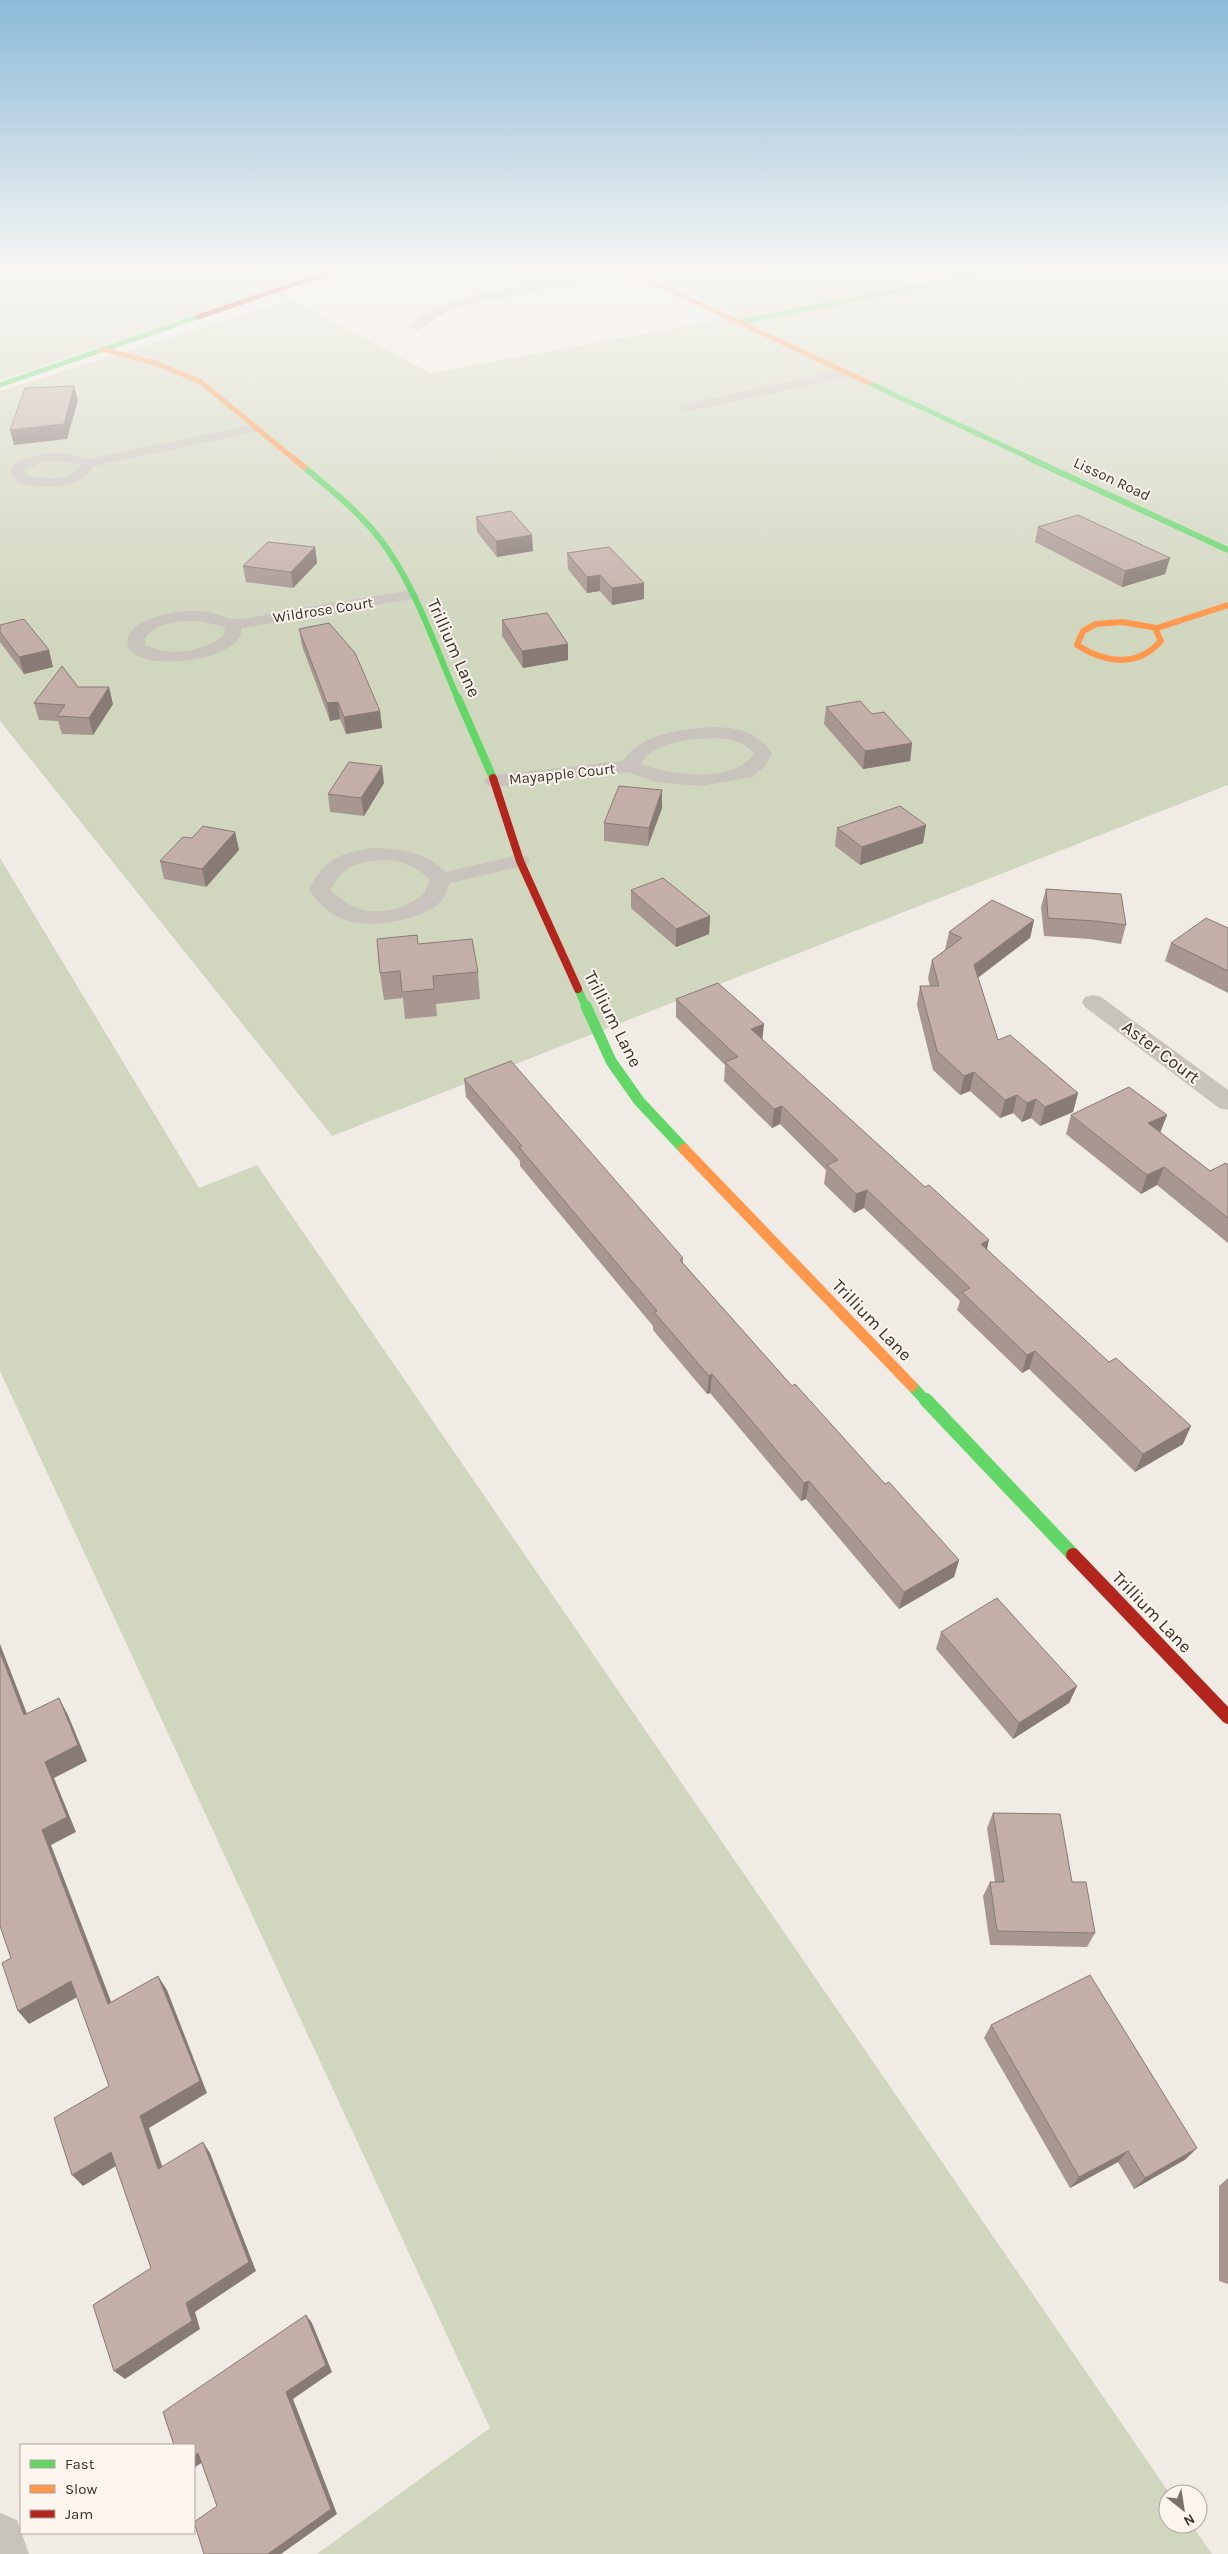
<svg xmlns="http://www.w3.org/2000/svg" width="1228" height="2554" font-family="Karla,sans-serif">
	<style>
		.green { fill: #d1d6bf }
		.lines { fill: none; stroke-linecap: round; stroke-linejoin: round }
		.street { fill: #c9c3be; fill-rule: evenodd }
		.fast-far4 { stroke: #63d668; stroke-width: 5 }
		.fast-far3 { stroke: #63d668; stroke-width: 6 }
		.fast-far2 { stroke: #63d668; stroke-width: 8 }
		.fast-far1 { stroke: #63d668; stroke-width: 11 }
		.fast { stroke: #63d668; stroke-width: 14 }
		.slow-far2 { stroke: #ff974d; stroke-width: 5 }
		.slow-far1 { stroke: #ff974d; stroke-width: 6 }
		.slow { stroke: #ff974d; stroke-width: 11 }
		.jam-far2 { stroke: #b3261e; stroke-width: 5 }
		.jam-far1 { stroke: #b3261e; stroke-width: 8 }
		.jam { stroke: #b3261e; stroke-width: 14 }
		.wall { fill: #a89690 }
		.shaded-wall { fill: #887a75 }
		.building { fill: #c3afa7; stroke: #887a75 }
		.labels { text-anchor: middle; dominant-baseline: central; stroke-width: 4; stroke-linejoin: round; paint-order: stroke }
		.far-street-label { font-size: 15px; fill: #3b302b; stroke: #fbf5ee }
		.street-label { font-size: 18px; fill: #3b302b; stroke: #fbf5ee }
	</style>
	<rect width="100%" height="100%" fill="#f0ebe5"/>
	<g class="green">
		<polygon points="0,271 334,271 0,380"/>
		<polygon points="644,271 1228,271 1228,785 332,1136 0,721 0,391 291,300 430,373 732,318 737,314"/>
		<polygon points="0,858 199,1188 257,1165 1170,2494 1168,2494 1168,2524 1191,2524 1212,2554 317,2554 490,2428 0,1371"/>
	</g>
	<g class="lines">
		<g class="street">
			<path d="M611,271H632L627,274L478,302L446,312L420,329L416,330L410,326C438,292 566,279 611,271Z"/>
			<polygon points="847,369 853,373 851,376 686,412 679,408 686,404"/>
			<path d="M256,424L263,428L261,431L94,466C80,491 43,489 18,483L9,470L19,461L42,454L61,453L89,459ZM42,462H61L81,465C70,482 45,479 28,476L24,471Z"/>
			<path d="M412,590L420,595L418,598L242,628L240,637C219,668 118,671 128,638C133,622 153,617 168,614C183,610 198,610 213,613C220,615 228,619 235,619C252,619 271,613 288,610C329,604 371,597 412,590ZM200,621L225,627L224,635C200,653 172,657 145,645V639C155,621 182,621 200,621Z"/>
			<path d="M714,727C740,728 757,731 772,754L764,767L752,777L701,786L656,782L628,772L494,787L487,785L484,781L487,777L494,775L623,761C641,733 683,729 714,727ZM714,738C729,739 744,740 754,754C734,784 670,775 641,764C653,741 691,739 714,738Z"/>
			<path d="M372,848C399,848 426,852 445,872L520,855L527,857L530,861L527,865L450,883C447,890 444,899 438,904C418,921 369,929 345,920C330,915 318,903 309,890C323,860 340,853 372,848ZM386,860C404,862 417,866 430,880L424,894C393,917 358,919 331,890C342,865 360,861 386,860Z"/>
			<polygon points="1093,995 1101,997 1228,1090 1228,1110 1219,1108 1085,1007 1082,1002 1085,997"/>
			<polygon points="0,2513 17,2520 29,2554 0,2554"/>
		</g>
		<g class="fast-far4">
			<polyline points="741,322 996,271"/>
			<polyline points="869,383 1032,459"/>
			<polyline points="0,385 198,317"/>
		</g>
		<g class="fast-far3">
			<polyline points="1029,458 1228,550"/>
			<path d="M304,467C335,493 368,519 390,553C419,597 437,651 458,699"/>
		</g>
		<g class="fast-far2">
			<polyline points="458,698 493,778"/>
			<polyline points="578,989 586,1007"/>
		</g>
		<g class="fast-far1">
			<polyline points="586,1006 611,1061 639,1101 684,1149"/>
			<polyline points="912,1386 927,1402"/>
		</g>
		<polyline class="fast" points="926,1400 1073,1555"/>
		<g class="slow-far2">
			<polyline points="629,271 869,383"/>
			<polyline points="102,349 155,363 201,382 294,459"/>
		</g>
		<g class="slow-far1">
			<polyline points="293,458 304,467"/>
			<path d="M1155,628L1161,641C1137,668 1105,663 1077,645L1083,631L1096,624L1122,622L1157,628L1228,605"/>
		</g>
		<polyline class="slow" points="684,1149 912,1386"/>
		<polyline class="jam-far2" points="198,317 333,271"/>
		<polyline class="jam-far1" points="493,778 520,861 578,989"/>
		<polyline class="jam" points="1073,1555 1228,1717"/>
	</g>
	<g class="wall">
		<polygon points="476,517 533,551 497,557 477,532"/>
		<polygon points="1038,527 1165,574 1122,587 1035,542"/>
		<polygon points="315,547 317,563 293,588 246,582 243,566"/>
		<polygon points="567,553 644,583 644,599 612,605 600,591 587,593 568,569"/>
		<polygon points="502,620 568,660 523,668 502,636"/>
		<polygon points="0,625 53,667 24,674 0,642"/>
		<polygon points="299,629 380,711 382,728 346,734 340,719 330,721 302,646"/>
		<polygon points="78,687 113,704 93,735 62,734 58,721 39,720 34,703"/>
		<polygon points="826,707 872,714 912,743 910,761 863,769 824,724"/>
		<polygon points="384,783 364,816 330,812 328,794"/>
		<polygon points="662,790 662,808 648,846 604,841 604,823"/>
		<polygon points="926,825 923,843 860,865 835,846 837,828"/>
		<polygon points="235,832 239,850 206,887 164,879 160,861 192,838"/>
		<polygon points="1046,889 1126,925 1121,944 1090,939 1044,936 1041,907"/>
		<polygon points="631,890 710,916 709,934 676,947 631,908"/>
		<polygon points="1034,920 1030,938 978,978 998,1040 1078,1093 1073,1112 1040,1126 1031,1118 1022,1122 1013,1113 1000,1118 970,1091 960,1095 933,1070 917,1005 920,986 930,986 928,978 932,960 945,950 949,932"/>
		<polygon points="1228,928 1228,993 1165,961 1171,943"/>
		<polygon points="418,944 478,972 480,999 436,1004 437,1016 405,1019 403,998 384,1000 380,973"/>
		<polygon points="676,999 762,1040 987,1249 1183,1444 1135,1472 1029,1369 1022,1373 957,1310 960,1301 864,1208 854,1213 824,1184 826,1170 780,1124 772,1128 724,1081 725,1065 676,1017"/>
		<polygon points="464,1079 683,1258 683,1263 792,1386 885,1484 959,1560 954,1577 899,1609 806,1499 801,1501 710,1393 707,1394 653,1330 653,1326 520,1166 520,1161 466,1097"/>
		<polygon points="1071,1115 1167,1115 1160,1132 1210,1171 1228,1165 1228,1243 1157,1185 1141,1194 1066,1134"/>
		<polygon points="941,1632 1077,1686 1069,1703 1013,1739 936,1649"/>
		<polygon points="993,1813 1072,1882 1095,1933 1087,1947 990,1945 983,1896 990,1882 995,1882 987,1828"/>
		<polygon points="991,2025 1186,2159 1134,2189 1118,2162 1070,2188 984,2038"/>
		<polygon points="1228,2178 1228,2284 1219,2281 1219,2186"/>
	</g>
	<g class="shaded-wall">
		<polygon points="74,386 78,400 67,439 14,445 10,430"/>
		<polygon points="532,535 533,551 497,557 496,541"/>
		<polygon points="315,547 317,563 293,588 291,572"/>
		<polygon points="1170,558 1165,574 1122,587 1125,571"/>
		<polygon points="600,575 600,591 587,593 587,577"/>
		<polygon points="644,583 644,599 612,605 612,588"/>
		<polygon points="568,644 568,660 523,668 522,651"/>
		<polygon points="49,650 53,667 24,674 19,657"/>
		<polygon points="109,687 113,704 93,735 89,718"/>
		<polygon points="338,702 340,719 330,721 327,703"/>
		<polygon points="380,711 382,728 346,734 344,717"/>
		<polygon points="912,743 910,761 863,769 865,751"/>
		<polygon points="382,766 384,783 364,816 361,798"/>
		<polygon points="662,790 662,808 648,846 649,828"/>
		<polygon points="926,825 923,843 860,865 862,847"/>
		<polygon points="235,832 239,850 206,887 202,869"/>
		<polygon points="710,916 709,934 676,947 676,929"/>
		<polygon points="1034,920 1030,938 970,983 974,965"/>
		<polygon points="764,1024 762,1043 751,1029"/>
		<polygon points="974,1072 970,1091 960,1095 964,1076"/>
		<polygon points="1078,1093 1073,1112 1040,1126 1045,1107"/>
		<polygon points="1017,1095 1013,1113 1000,1118 1005,1100"/>
		<polygon points="1036,1099 1031,1118 1022,1122 1027,1103"/>
		<polygon points="782,1106 780,1124 772,1128 774,1109"/>
		<polygon points="1167,1115 1160,1133 1148,1123"/>
		<polygon points="1164,1167 1157,1185 1141,1194 1147,1175"/>
		<polygon points="867,1190 864,1208 854,1213 856,1194"/>
		<polygon points="989,1240 985,1258 981,1244"/>
		<polygon points="1035,1351 1029,1369 1022,1373 1027,1355"/>
		<polygon points="712,1374 710,1393 707,1394 709,1376"/>
		<polygon points="1191,1426 1183,1444 1135,1472 1143,1454"/>
		<polygon points="809,1481 806,1499 801,1501 804,1483"/>
		<polygon points="959,1560 954,1577 899,1609 904,1592"/>
		<polygon points="0,1644 34,1732 24,1715 0,1652"/>
		<polygon points="1077,1686 1069,1703 1013,1739 1019,1723"/>
		<polygon points="59,1698 68,1715 87,1761 54,1778 76,1832 51,1845 117,2017 108,2004 42,1830 45,1762"/>
		<polygon points="158,1976 167,1990 207,2093 149,2128 167,2180 158,2169 140,2116"/>
		<polygon points="71,1981 81,1995 29,2024 18,2011"/>
		<polygon points="203,2142 210,2153 256,2271 195,2312 200,2329 125,2379 114,2371 186,2303"/>
		<polygon points="1197,2148 1186,2159 1134,2189 1145,2178"/>
		<polygon points="1128,2151 1118,2162 1070,2188 1079,2177"/>
		<polygon points="111,2152 121,2163 83,2186 72,2175"/>
		<polygon points="306,2315 312,2323 332,2372 293,2399 337,2514 281,2554 268,2554 286,2392"/>
		<polygon points="198,2453 207,2459 194,2468 194,2456"/>
	</g>
	<g class="building">
		<polygon points="74,386 64,424 10,430 25,388"/>
		<polygon points="511,511 532,535 496,541 476,517"/>
		<polygon points="1078,515 1170,558 1125,571 1038,527"/>
		<polygon points="268,542 315,547 291,572 243,566"/>
		<polygon points="609,547 644,583 612,588 600,575 587,577 567,553"/>
		<polygon points="547,613 568,644 522,651 502,620"/>
		<polygon points="24,619 49,650 19,657 0,632 0,625"/>
		<polygon points="329,623 355,653 380,711 344,717 338,702 327,703 299,629"/>
		<polygon points="62,666 78,687 109,687 89,718 57,716 65,705 34,703"/>
		<polygon points="860,701 872,714 884,712 912,743 865,751 826,707"/>
		<polygon points="349,762 382,766 361,798 328,794"/>
		<polygon points="619,786 662,790 649,828 604,823"/>
		<polygon points="900,806 926,825 862,847 837,828"/>
		<polygon points="203,826 235,832 202,869 160,861 183,837 192,838"/>
		<polygon points="663,878 710,916 676,929 631,890"/>
		<polygon points="1046,889 1121,894 1126,925 1095,921 1048,918"/>
		<polygon points="992,900 1034,920 974,965 998,1040 1010,1035 1078,1093 1045,1107 1036,1099 1027,1103 1017,1095 1005,1100 974,1072 964,1076 937,1051 920,986 939,986 932,960 962,938 949,932"/>
		<polygon points="1206,918 1228,928 1228,971 1171,943"/>
		<polygon points="417,935 418,944 472,939 478,972 433,976 434,989 402,992 400,971 380,973 377,939"/>
		<polygon points="718,983 764,1024 751,1029 925,1187 929,1185 989,1240 981,1244 1109,1362 1116,1358 1191,1426 1143,1454 1035,1351 1027,1355 962,1292 970,1288 867,1190 856,1194 827,1165 838,1160 782,1106 774,1109 725,1062 738,1057 676,999"/>
		<polygon points="511,1061 683,1258 680,1260 792,1386 795,1384 885,1484 889,1482 959,1560 904,1592 809,1481 804,1483 712,1374 709,1376 654,1312 657,1311 519,1147 522,1146 464,1079"/>
		<polygon points="1129,1087 1167,1115 1148,1123 1210,1171 1226,1163 1228,1165 1228,1218 1164,1167 1147,1175 1071,1115"/>
		<polygon points="997,1598 1077,1686 1019,1723 941,1632"/>
		<polygon points="0,1652 24,1715 59,1698 78,1745 45,1762 67,1817 42,1830 108,2004 158,1976 200,2081 140,2116 158,2169 203,2142 249,2262 186,2303 192,2321 114,2371 93,2305 151,2268 111,2152 72,2175 54,2118 109,2086 71,1981 18,2011 2,1963 11,1958 0,1926"/>
		<polygon points="993,1813 1060,1814 1072,1882 1086,1882 1095,1933 997,1931 990,1882 1004,1882"/>
		<polygon points="1090,1975 1197,2148 1145,2178 1128,2151 1079,2177 991,2025"/>
		<polygon points="306,2315 326,2365 286,2392 331,2509 268,2554 204,2554 194,2522 217,2506 198,2453 194,2456 194,2445 174,2445 163,2412"/>
	</g>
	<linearGradient id="sky" x2="0" y2="1"><stop stop-color="#8bbad8"/><stop offset="0.43" stop-color="#f8f6f3"/><stop offset="1" stop-color="#f8f6f3" stop-opacity="0"/></linearGradient>
	<rect width="1228" height="628" fill="url(#sky)"/>
	<g class="labels">
		<g class="far-street-label">
			<text transform="translate(1112 479) rotate(25)">Lisson Road</text>
			<text transform="translate(323 610) rotate(-9)">Wildrose Court</text>
			<text transform="translate(562 774) rotate(-6)">Mayapple Court</text>
		</g>
		<g class="street-label">
			<text transform="translate(454 648) rotate(66)">Trillium Lane</text>
			<text transform="translate(613 1019) rotate(63)">Trillium Lane</text>
			<text transform="translate(1161 1052) rotate(37)">Aster Court</text>
			<text transform="translate(872 1320) rotate(46)">Trillium Lane</text>
			<text transform="translate(1152 1612) rotate(46)">Trillium Lane</text>
		</g>
	</g>
	<rect x="20" y="2444" width="175" height="90" fill="#fbf5ee" stroke="#aea6a0"/>
	<rect x="30" y="2460" width="25" height="8" fill="#63d668" stroke="#aea6a0"/>
	<text x="65" y="2469" font-size="15" fill="#3b302b">Fast</text>
	<rect x="30" y="2485" width="25" height="8" fill="#ff974d" stroke="#aea6a0"/>
	<text x="65" y="2494" font-size="15" fill="#3b302b">Slow</text>
	<rect x="30" y="2510" width="25" height="8" fill="#b3261e" stroke="#aea6a0"/>
	<text x="65" y="2519" font-size="15" fill="#3b302b">Jam</text>
	<g transform="translate(1183 2509) rotate(150)"><circle r="24" fill="#fbf5ee" stroke="#aea6a0"/>
	<path d="M0-4L9 19L0 12L-9 19Z" fill="#7a716c"/>
	<text y="-8" font-size="14" font-weight="bold" text-anchor="middle" fill="#3b302b">N</text>
	</g>
</svg>
